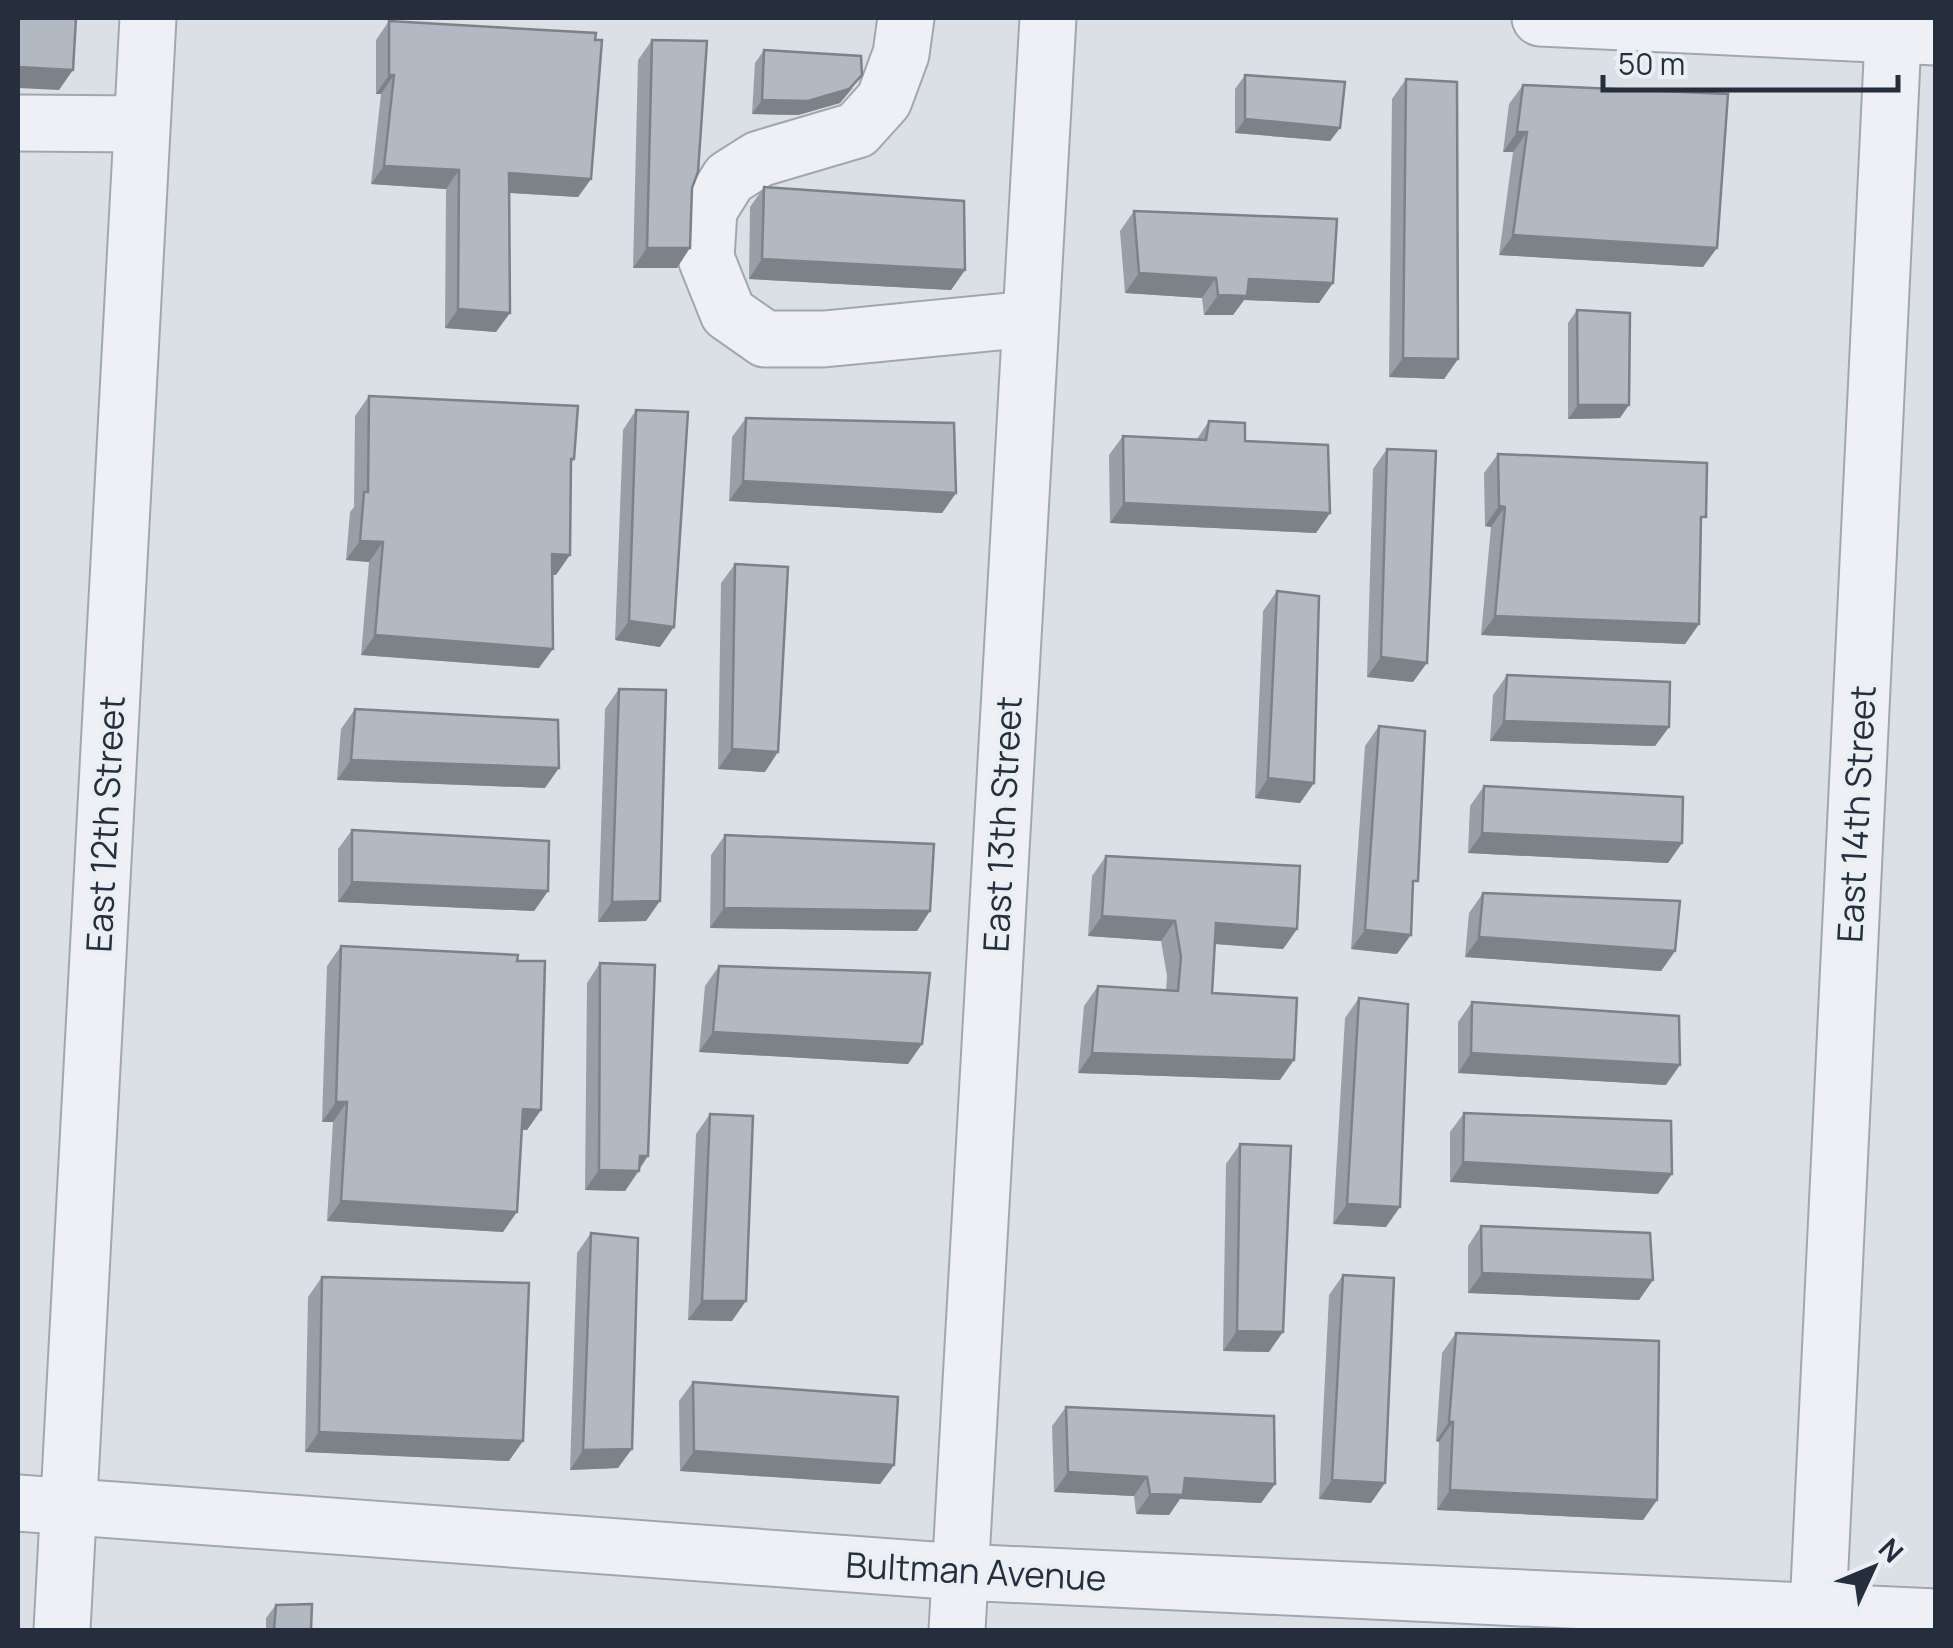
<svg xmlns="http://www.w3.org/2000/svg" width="1953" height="1648" font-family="Manrope,sans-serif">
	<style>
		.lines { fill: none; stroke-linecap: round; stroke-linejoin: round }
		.minor-casing { stroke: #a1a7b0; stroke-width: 59 }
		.minor { stroke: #eef0f5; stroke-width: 55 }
		.wall { fill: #999fa8 }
		.shaded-wall { fill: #7d8288 }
		.building { fill: #b2b9c3; stroke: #7d8288; stroke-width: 2.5 }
		.labels { text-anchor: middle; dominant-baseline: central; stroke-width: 8; stroke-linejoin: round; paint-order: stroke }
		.street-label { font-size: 35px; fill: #252e3d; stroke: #eaeff4 }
	</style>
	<rect width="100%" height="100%" fill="#dbe0e6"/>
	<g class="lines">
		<defs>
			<g id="minor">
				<polyline points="906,18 901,54 884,100 857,130 759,159 729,178 709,210 706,258 728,313 765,339 824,339 1030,319"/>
				<polyline points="1540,18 1936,37"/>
				<polyline points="18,123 142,124"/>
				<polyline points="18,1503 960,1572 1936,1617"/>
				<polyline points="62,1630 148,18"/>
				<polyline points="957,1630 1048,18"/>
				<polyline points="1817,1630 1894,18"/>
			</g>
		</defs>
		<use href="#minor" class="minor-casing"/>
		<use href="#minor" class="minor"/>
	</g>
	<g class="wall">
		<polygon points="389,21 591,179 578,197 509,193 496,332 445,328 446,189 371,184 381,94 376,94 376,40"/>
		<polygon points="652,40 692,188 677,268 633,268 638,60"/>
		<polygon points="764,50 853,88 840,103 798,115 752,114 755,63"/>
		<polygon points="1245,75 1340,128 1330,141 1235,133 1235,89"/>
		<polygon points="1406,79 1458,359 1444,379 1389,377 1392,99"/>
		<polygon points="1523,85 1703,267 1499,255 1513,152 1503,152 1509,104"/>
		<polygon points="764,187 965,270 951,290 749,279 750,207"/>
		<polygon points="1134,211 1333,283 1319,303 1244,300 1233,315 1204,315 1202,298 1125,293 1120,231"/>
		<polygon points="1577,310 1620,418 1568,419 1568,323"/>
		<polygon points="369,396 574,459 571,464 556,575 552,574 539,668 361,655 369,562 346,560 350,512 354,507 355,416"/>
		<polygon points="636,410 660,647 615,640 623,430"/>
		<polygon points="746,418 956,493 942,513 729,501 732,437"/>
		<polygon points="1209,421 1245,441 1330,513 1316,533 1110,523 1109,455 1123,436 1197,439"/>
		<polygon points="1387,449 1413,682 1367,677 1373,469"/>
		<polygon points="1498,454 1699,624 1685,644 1481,635 1491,527 1485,526 1484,473"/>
		<polygon points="735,564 765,772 718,769 721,583"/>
		<polygon points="1277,591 1314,783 1300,803 1255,798 1263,611"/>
		<polygon points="1507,675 1669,727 1655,746 1490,741 1493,695"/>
		<polygon points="619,689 646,921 598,922 605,709"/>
		<polygon points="355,709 545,788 337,780 341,729"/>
		<polygon points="1379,726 1397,954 1351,949 1365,746"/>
		<polygon points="1484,786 1682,843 1668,863 1468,853 1470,806"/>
		<polygon points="352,830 548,891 534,911 338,902 338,849"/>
		<polygon points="725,835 917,931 710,928 711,855"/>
		<polygon points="1106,856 1297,929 1283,949 1215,944 1212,993 1280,1080 1078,1073 1084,1006 1098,986 1166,990 1167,976 1161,941 1088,936 1092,876"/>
		<polygon points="1483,893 1675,951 1661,971 1465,957 1469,913"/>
		<polygon points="341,946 517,961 541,1110 527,1130 522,1130 503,1232 327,1221 333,1122 322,1122 327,966"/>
		<polygon points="600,963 639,1171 625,1191 585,1190 587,983"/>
		<polygon points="719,966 922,1044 908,1064 699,1052 705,986"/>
		<polygon points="1359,998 1386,1227 1333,1224 1345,1018"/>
		<polygon points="1472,1002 1666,1085 1458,1073 1458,1022"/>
		<polygon points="1464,1113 1658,1194 1450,1182 1450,1132"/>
		<polygon points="710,1114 732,1321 688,1320 696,1134"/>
		<polygon points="1240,1144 1269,1352 1223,1351 1226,1164"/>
		<polygon points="1481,1226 1653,1280 1639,1300 1468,1293 1468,1246"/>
		<polygon points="591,1233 618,1468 570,1470 577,1253"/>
		<polygon points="1343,1275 1371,1503 1319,1499 1329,1295"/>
		<polygon points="322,1277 509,1461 305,1452 308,1297"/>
		<polygon points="1456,1333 1657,1500 1643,1520 1437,1510 1439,1442 1436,1441 1442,1353"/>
		<polygon points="693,1382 894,1465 880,1484 680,1471 679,1401"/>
		<polygon points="1066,1407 1275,1484 1261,1503 1180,1499 1169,1515 1136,1514 1134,1496 1054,1492 1052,1426"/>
		<polygon points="276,1605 311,1630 266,1630 266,1618"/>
	</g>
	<g class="shaded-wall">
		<polygon points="18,67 73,70 59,90 18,88"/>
		<polygon points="389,75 394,75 381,94 376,94"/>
		<polygon points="862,75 840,103 798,115 752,114 762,100"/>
		<polygon points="1245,119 1340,128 1330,141 1235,133"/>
		<polygon points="1517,132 1527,132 1513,152 1503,152"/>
		<polygon points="384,166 459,170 446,189 371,184"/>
		<polygon points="509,173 591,179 578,197 496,192"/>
		<polygon points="1513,235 1717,248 1703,267 1499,255"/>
		<polygon points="647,248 690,248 677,268 633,268"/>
		<polygon points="762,259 965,270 951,290 749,279"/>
		<polygon points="1139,273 1216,278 1202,298 1125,293"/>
		<polygon points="1249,279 1333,283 1319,303 1244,300 1233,315 1204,315 1218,295"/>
		<polygon points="458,309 510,313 496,332 445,328"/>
		<polygon points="1403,358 1458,359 1444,379 1389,377"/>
		<polygon points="1578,405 1629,405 1620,418 1568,419"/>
		<polygon points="743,481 956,493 942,513 729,501"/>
		<polygon points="1124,503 1330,513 1316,533 1110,523"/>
		<polygon points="1499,506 1505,507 1491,527 1485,526"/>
		<polygon points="360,541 383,542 369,562 346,560"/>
		<polygon points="552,554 570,555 556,575 538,573"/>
		<polygon points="1495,616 1699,624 1685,644 1481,635"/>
		<polygon points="629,621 674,627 660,647 615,640"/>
		<polygon points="375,635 553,649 539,668 361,655"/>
		<polygon points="1381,657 1427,663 1413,682 1367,677"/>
		<polygon points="1504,721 1669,727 1655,746 1490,741"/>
		<polygon points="732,749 778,752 765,772 718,769"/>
		<polygon points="351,760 559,768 545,788 337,780"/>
		<polygon points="1268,778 1314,783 1300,803 1255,798"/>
		<polygon points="1482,833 1682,843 1668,863 1468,853"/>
		<polygon points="352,882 548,891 534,911 338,902"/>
		<polygon points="660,901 646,921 598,922 612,902"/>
		<polygon points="724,908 930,911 917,931 710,928"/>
		<polygon points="1102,916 1175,921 1161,941 1088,936"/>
		<polygon points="1216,923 1297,929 1283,949 1202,943"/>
		<polygon points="1365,930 1411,935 1397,954 1351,949"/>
		<polygon points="1479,937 1675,951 1661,971 1465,957"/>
		<polygon points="713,1032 922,1044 908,1064 699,1052"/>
		<polygon points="1092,1053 1294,1060 1280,1080 1078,1073"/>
		<polygon points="1471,1053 1680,1065 1666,1085 1458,1073"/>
		<polygon points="336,1102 347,1102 333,1122 322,1122"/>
		<polygon points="523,1109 541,1110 527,1130 509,1129"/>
		<polygon points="640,1156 648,1156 625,1191 585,1190 599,1170"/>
		<polygon points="1463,1162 1672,1174 1658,1194 1450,1182"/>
		<polygon points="341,1201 517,1212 503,1232 327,1221"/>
		<polygon points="1347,1204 1400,1207 1386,1227 1333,1224"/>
		<polygon points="1482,1273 1653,1280 1639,1300 1468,1293"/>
		<polygon points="702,1301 746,1301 732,1321 688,1320"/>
		<polygon points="1237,1331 1283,1332 1269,1352 1223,1351"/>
		<polygon points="1449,1422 1453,1422 1439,1442 1436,1441"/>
		<polygon points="319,1432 523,1441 509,1461 305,1452"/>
		<polygon points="632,1449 618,1468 570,1470 583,1450"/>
		<polygon points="694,1451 894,1465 880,1484 680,1471"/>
		<polygon points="1068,1472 1147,1477 1134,1496 1054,1492"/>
		<polygon points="1185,1478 1275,1484 1261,1503 1180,1499 1169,1515 1136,1514 1150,1494"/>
		<polygon points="1332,1480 1385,1483 1371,1503 1319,1499"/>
		<polygon points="1450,1490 1657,1500 1643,1520 1437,1510"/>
	</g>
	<g class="building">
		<polygon points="18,18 76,18 73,70 18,67"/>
		<polygon points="389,21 596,33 595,40 602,40 591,179 509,173 510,313 458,309 459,170 384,166 394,75 389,75"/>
		<polygon points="652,40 707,41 698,172 692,188 690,248 647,248"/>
		<polygon points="764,50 861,56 862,75 849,89 808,101 762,100"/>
		<polygon points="1245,75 1345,82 1340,128 1245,119"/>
		<polygon points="1406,79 1457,82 1458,359 1403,358"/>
		<polygon points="1523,85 1728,94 1717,248 1513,235 1527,132 1517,132"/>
		<polygon points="764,187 964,201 965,270 762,259"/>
		<polygon points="1134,211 1337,219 1333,283 1249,279 1247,296 1218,295 1216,278 1139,273"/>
		<polygon points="1577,310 1630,313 1629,405 1578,405"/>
		<polygon points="369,396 578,406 574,459 571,459 570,555 552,554 553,649 375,635 383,542 360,541 364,492 368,492"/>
		<polygon points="636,410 688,412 674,627 629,621"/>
		<polygon points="746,418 954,423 956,493 743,481"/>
		<polygon points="1209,421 1245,423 1245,441 1328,445 1330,513 1124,503 1123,436 1206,440"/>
		<polygon points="1387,449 1436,451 1427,663 1381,657"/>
		<polygon points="1498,454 1707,463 1706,517 1701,517 1699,624 1495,616 1505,507 1499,506"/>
		<polygon points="735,564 788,567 778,752 732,749"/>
		<polygon points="1277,591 1319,596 1314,783 1268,778"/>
		<polygon points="1507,675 1670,682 1669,727 1504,721"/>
		<polygon points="619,689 666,690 660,901 612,902"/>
		<polygon points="355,709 558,720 559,768 351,760"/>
		<polygon points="1379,726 1425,731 1418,881 1413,881 1411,935 1365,930"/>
		<polygon points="1484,786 1683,797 1682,843 1482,833"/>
		<polygon points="352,830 549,841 548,891 352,882"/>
		<polygon points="725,835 934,844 930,911 724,908"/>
		<polygon points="1106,856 1300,866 1297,929 1216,923 1212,993 1297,998 1294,1060 1092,1053 1098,986 1178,991 1181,957 1175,921 1102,916"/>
		<polygon points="1483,893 1680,901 1675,951 1479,937"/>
		<polygon points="341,946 518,955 517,961 545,961 541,1110 523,1109 517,1212 341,1201 347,1102 336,1102"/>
		<polygon points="600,963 655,965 648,1156 640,1156 639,1171 599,1170"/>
		<polygon points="719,966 930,973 922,1044 713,1032"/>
		<polygon points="1359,998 1408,1004 1400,1207 1347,1204"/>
		<polygon points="1472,1002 1679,1016 1680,1065 1471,1053"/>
		<polygon points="1464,1113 1671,1121 1672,1174 1463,1162"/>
		<polygon points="710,1114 753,1116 746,1301 702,1301"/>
		<polygon points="1240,1144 1291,1146 1283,1332 1237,1331"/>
		<polygon points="1481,1226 1650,1233 1653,1280 1482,1273"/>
		<polygon points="591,1233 638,1238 632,1449 583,1450"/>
		<polygon points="1343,1275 1394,1278 1385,1483 1332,1480"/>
		<polygon points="322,1277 529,1283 523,1441 319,1432"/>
		<polygon points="1456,1333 1659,1341 1657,1500 1450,1490 1453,1422 1449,1422"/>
		<polygon points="693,1382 898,1397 894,1465 694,1451"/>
		<polygon points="1066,1407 1274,1416 1275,1484 1185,1478 1183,1495 1150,1494 1147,1477 1068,1472"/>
		<polygon points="312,1604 311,1630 274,1630 276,1605"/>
	</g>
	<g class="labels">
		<g class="street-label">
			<text transform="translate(1856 814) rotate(-87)">East 14th Street</text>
			<text transform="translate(105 824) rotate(-87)">East 12th Street</text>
			<text transform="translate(1002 824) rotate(-87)">East 13th Street</text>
			<text transform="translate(976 1571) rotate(3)">Bultman Avenue</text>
		</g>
	</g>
	<rect width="1953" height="1648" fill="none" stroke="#252e3d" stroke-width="40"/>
	<g transform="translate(1873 1568) rotate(46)" stroke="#eaeff4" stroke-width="8" paint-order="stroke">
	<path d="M0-8L18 38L0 25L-18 38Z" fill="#252e3d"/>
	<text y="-15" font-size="28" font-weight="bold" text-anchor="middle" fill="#252e3d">N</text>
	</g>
	<path d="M1603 75v15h295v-15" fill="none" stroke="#252e3d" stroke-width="5"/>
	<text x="1618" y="75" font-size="30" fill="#252e3d" stroke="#eaeff4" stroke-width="8" paint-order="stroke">50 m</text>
</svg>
